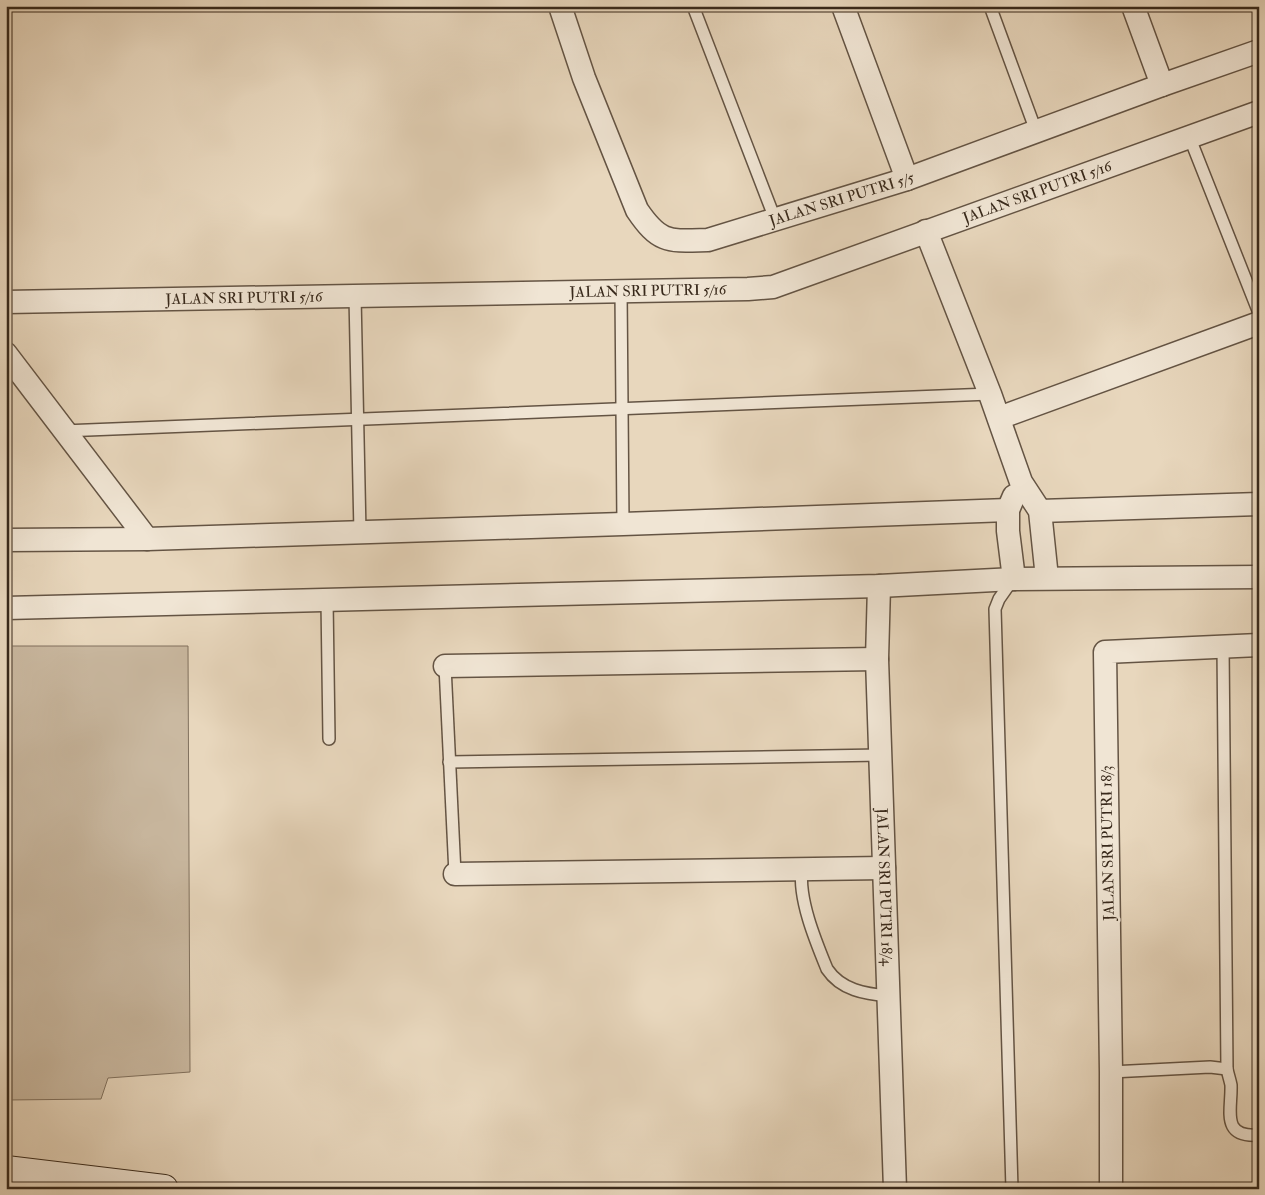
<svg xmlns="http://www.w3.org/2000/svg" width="1265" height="1195" font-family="'IM FELL Double Pica',serif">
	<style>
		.grass { fill: #cab9a1; stroke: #81715e }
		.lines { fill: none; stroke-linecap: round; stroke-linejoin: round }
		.service-casing { stroke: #645444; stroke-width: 14 }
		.minor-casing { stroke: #645444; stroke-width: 25 }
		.secondary-casing { stroke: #38291b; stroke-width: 30 }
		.service { stroke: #f0e5d4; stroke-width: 11 }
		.minor { stroke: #f0e5d4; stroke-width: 22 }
		.secondary { stroke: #f0e5d4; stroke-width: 28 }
		.labels { text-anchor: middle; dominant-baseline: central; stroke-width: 5; stroke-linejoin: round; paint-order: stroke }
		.street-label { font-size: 15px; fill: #38291b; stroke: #f0e5d4 }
	</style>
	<rect width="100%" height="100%" fill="#e8d7bd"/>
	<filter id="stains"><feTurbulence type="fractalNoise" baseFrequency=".004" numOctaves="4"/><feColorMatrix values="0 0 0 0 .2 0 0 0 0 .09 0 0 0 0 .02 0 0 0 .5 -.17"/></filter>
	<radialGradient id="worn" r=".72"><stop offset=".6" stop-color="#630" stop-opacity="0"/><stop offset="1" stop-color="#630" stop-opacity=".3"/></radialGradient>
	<polygon class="grass" points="6,646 188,646 190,1072 108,1078 101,1099 6,1100"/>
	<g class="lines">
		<defs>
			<g id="service">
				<polyline points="693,6 775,219"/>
				<polyline points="990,6 1036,131"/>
				<polyline points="1189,136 1259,313"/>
				<polyline points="621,291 623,524"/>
				<polyline points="355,296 360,533"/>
				<polyline points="63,431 990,394"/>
				<polyline points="327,600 329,739"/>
				<path d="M1223,646L1227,1069C1228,1074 1230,1080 1231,1085C1232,1110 1220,1138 1259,1135"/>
				<polyline points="445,666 455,874"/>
				<polyline points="449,762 881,755"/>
				<path d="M802,870C798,899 816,942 827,969C841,990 865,994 889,996"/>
				<polyline points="1111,1072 1210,1067 1227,1069"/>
				<polyline points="1012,1189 995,609 999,599 1013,579"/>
			</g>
			<g id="minor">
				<path id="s1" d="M560,6L584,78L637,210C660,244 669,241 708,240L907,179L1162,85L1259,51"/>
				<polyline points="843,6 907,179"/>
				<polyline points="1133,6 1162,85"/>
				<polyline points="926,231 990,394 1021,482 1040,511 1047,578"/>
				<path id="s2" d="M6,302L748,289L773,287L1259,112"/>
				<polyline points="6,354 147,539 623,524 1008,510"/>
				<polyline points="999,418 1259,323"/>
				<polyline points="1040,511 1259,504"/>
				<polyline points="6,540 147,539"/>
				<polyline points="1014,579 1008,531 1008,510 1014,496"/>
				<path id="s3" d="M879,586L877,659L895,1189"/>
				<polyline points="6,608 879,586 1014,579 1259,577"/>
				<polyline points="445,666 877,659"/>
				<polyline points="455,874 884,868"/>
				<polyline points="1111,1189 1111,1072 1105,652 1259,645"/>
			</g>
			<polyline id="secondary" points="6,1170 164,1189"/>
		</defs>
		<use href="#service" class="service-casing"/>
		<use href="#minor" class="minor-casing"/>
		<use href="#secondary" class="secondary-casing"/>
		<use href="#service" class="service"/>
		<use href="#minor" class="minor"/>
		<use href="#secondary" class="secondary"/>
	</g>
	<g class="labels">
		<g class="street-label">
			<text stroke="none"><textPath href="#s2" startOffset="1048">JALAN SRI PUTRI 5/16</textPath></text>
			<text stroke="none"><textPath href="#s1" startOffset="441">JALAN SRI PUTRI 5/5</textPath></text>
			<text stroke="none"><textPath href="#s2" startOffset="642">JALAN SRI PUTRI 5/16</textPath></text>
			<text stroke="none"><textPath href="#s2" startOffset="238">JALAN SRI PUTRI 5/16</textPath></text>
			<text transform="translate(1108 843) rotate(-91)">JALAN SRI PUTRI 18/3</text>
			<text stroke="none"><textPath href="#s3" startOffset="301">JALAN SRI PUTRI 18/4</textPath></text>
		</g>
	</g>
	<rect width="1265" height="1195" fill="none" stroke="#e8d7bd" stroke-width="25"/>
	<rect x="8" y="8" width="1250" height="1180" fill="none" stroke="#38291b" stroke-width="2.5"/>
	<rect x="12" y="12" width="1240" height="1170" fill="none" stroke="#38291b"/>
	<rect width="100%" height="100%" filter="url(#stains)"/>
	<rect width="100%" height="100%" fill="url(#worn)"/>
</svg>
